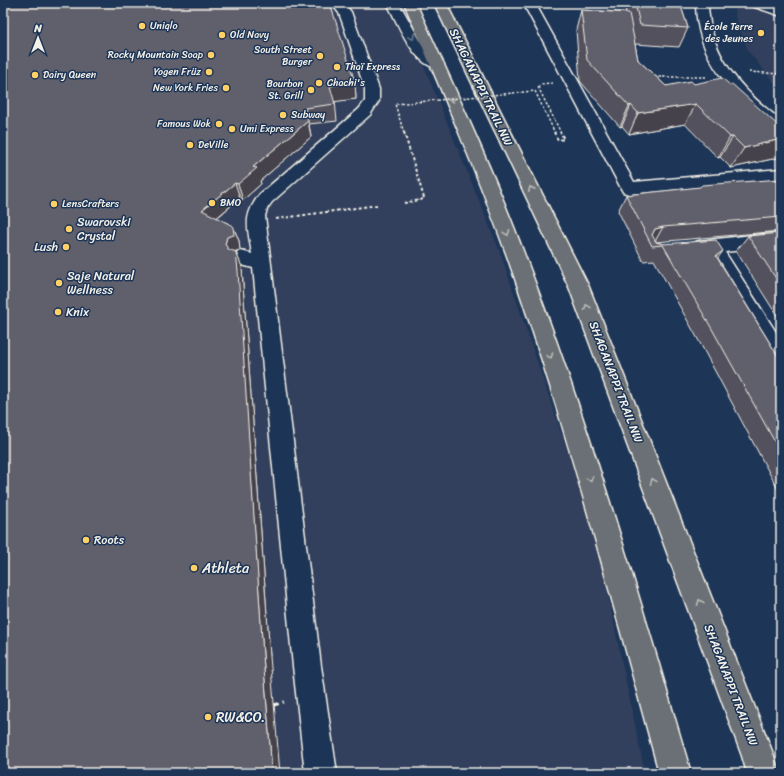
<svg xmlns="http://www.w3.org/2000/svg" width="784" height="776" font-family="Sriracha,sans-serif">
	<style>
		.built { fill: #31415d }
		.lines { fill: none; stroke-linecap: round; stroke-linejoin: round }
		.minor-casing { stroke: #f4f1e8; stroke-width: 3 }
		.major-casing { stroke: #f4f1e8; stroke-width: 3 }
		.path-far2 { stroke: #f4f1e8; stroke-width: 1.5; stroke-dasharray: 2.5 2; stroke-linecap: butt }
		.path-far1 { stroke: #f4f1e8; stroke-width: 2; stroke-dasharray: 3 2.5; stroke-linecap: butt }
		.path { stroke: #f4f1e8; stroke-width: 3; stroke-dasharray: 5 4; stroke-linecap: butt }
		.minor { fill: #1d3557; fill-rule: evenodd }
		.major { fill: #6b7074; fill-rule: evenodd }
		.path-bridge-far1 { stroke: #f4f1e8; stroke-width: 1.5; stroke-dasharray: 2.5 2; stroke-linecap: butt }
		.path-bridge { stroke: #f4f1e8; stroke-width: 2; stroke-dasharray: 3 2.5; stroke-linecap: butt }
		.wall { fill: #53515d; stroke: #f4f1e8 }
		.shaded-wall { fill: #44424c; stroke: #f4f1e8 }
		.building { fill: #615e6c; stroke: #f4f1e8 }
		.oneway { stroke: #68778a }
		.oneway2 { stroke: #bdbdba }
		.poi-dot { fill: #ffd166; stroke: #1d3557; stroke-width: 1.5 }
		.labels { text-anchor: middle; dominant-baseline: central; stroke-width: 3; stroke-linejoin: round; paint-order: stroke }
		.far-poi-label { font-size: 10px; fill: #f4f1e8; stroke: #1d3557; text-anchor: start }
		.street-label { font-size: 12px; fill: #f4f1e8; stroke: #1d3557 }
		.poi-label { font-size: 12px; fill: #f4f1e8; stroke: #1d3557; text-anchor: start }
		.near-poi-label { font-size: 14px; fill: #f4f1e8; stroke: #1d3557; text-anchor: start }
	</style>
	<rect width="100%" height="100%" fill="#1d3557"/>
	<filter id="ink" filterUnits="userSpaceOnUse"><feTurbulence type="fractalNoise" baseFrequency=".025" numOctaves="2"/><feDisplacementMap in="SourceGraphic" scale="8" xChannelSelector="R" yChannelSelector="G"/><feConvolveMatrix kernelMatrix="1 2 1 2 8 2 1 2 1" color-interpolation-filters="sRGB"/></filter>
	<g filter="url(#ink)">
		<g class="built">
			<polygon points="3,3 398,3 500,252 595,533 645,773 3,773"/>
			<polygon points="736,3 781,3 781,91 748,51 735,16"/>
		</g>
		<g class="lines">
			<defs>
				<g id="minor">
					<path d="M331,3H344L351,12L379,89V101L370,115L272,202L267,209L265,216L321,666L337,773H305L293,666L253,268L234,263L232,258L234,253L241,251L252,254C248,227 242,217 260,194L359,109L365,101V89L343,24L339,13Z"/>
					<path d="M387,3H399L426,51L442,61L444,64L442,67C416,73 397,21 387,3Z"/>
					<polygon points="523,3 535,3 634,182 781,169 781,181 629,194 623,192"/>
					<path d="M696,3H708C709,55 741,90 781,120V132L776,130C734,98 696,59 696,3Z"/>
					<polygon points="750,3 769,3 781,7 781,16 752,6"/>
					<polygon points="781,232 781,246 725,252 781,340 781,367 773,364 707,254 699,255 692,253 690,248 692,243 699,241"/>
				</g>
				<g id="major">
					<path d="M404,3H416C454,87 493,170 525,256C590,425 640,600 691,773H659C612,600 567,426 507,256C476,170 440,87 404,3Z"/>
					<polygon points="434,3 446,3 589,287 774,756 779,773 747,773 742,756 569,287"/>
				</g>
			</defs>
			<use href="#minor" class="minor-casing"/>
			<use href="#major" class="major-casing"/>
			<g class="path-far2">
				<polyline points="749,72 781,74"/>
				<polyline points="654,77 707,77"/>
				<polyline points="538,87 541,84 552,83"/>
			</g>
			<g class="path-far1">
				<polyline points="404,203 421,200 424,198"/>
				<polyline points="276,219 377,205"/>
			</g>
			<polyline class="path" points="274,705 284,702"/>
			<use href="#minor" class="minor"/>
			<use href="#major" class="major"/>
			<g class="path-bridge-far1">
				<polyline points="538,87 561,133"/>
				<polyline points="404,133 395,104 535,91 555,133"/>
			</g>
			<g class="path-bridge">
				<polyline points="404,132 424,198"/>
				<polyline points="554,132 558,140 564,139 560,132"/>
			</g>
		</g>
		<g class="wall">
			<polygon points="3,3 355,82 356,99 335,101 337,121 309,124 311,137 260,181 261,184 243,200 240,198 217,218 233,226 239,241 240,250 235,251 242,267 243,285 270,656"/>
			<polygon points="624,3 680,3 688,28 679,47 635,44 638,60 666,86 694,84 781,128 781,152 777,158 731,168 720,157 718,158 685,124 629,134 622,126 620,127 580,81 576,30 581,10 626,12"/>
			<polygon points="781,179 781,231 656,242 718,258 781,361 781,495 700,343 654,260 643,261 618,211 626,195"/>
			<polygon points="781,233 781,322 736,251 748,236"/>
		</g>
		<g class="shaded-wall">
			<polygon points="355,82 356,99 332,102 330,86"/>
			<polygon points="696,104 685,124 629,134 638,113"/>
			<polygon points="631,105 622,126 620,127 629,106"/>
			<polygon points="308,121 311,137 260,181 261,184 243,200 238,184 253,167"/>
			<polygon points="730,137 733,137 720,157 718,158"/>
			<polygon points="781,139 781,152 777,158 731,168 744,148"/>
			<polygon points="235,183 240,198 208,225 202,210"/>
			<polygon points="233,226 239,241 240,250 233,252 231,259 225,244 227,237"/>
			<polygon points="663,227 654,243 649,240 655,229"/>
			<polygon points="723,251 712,266 716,256"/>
			<polygon points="236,252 242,267 243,285 270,656 280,773 272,773 263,655"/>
		</g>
		<g class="building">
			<polygon points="3,3 330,3 355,82 330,86 335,104 305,108 308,121 253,167 257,168 238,184 235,183 202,210 233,226 234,235 227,237 225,244 228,249 236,252 238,271 263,655 272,773 3,773"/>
			<polygon points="635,3 680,3 688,28 640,25"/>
			<polygon points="581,10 629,13 638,60 666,86 691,81 694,84 722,78 730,85 732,84 781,128 781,139 744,148 733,137 730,137 696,104 638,113 631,105 629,106 587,60"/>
			<polygon points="781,179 781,217 663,227 655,229 652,235 656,242 663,244 716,240 723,251 716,256 781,361 781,453 712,329 663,245 652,246 626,195 700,187 702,185"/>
			<polygon points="781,233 781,286 748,236"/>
		</g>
		<defs><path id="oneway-chevron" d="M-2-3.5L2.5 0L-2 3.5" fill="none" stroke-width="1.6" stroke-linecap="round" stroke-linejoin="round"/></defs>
		<use class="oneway" href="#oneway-chevron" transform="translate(412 37) rotate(61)"/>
		<g class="oneway2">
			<use href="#oneway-chevron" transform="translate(452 100) rotate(67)"/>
			<use href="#oneway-chevron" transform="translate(531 189) rotate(-116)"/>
			<use href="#oneway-chevron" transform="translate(507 233) rotate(69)"/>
			<use href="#oneway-chevron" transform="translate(587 307) rotate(-111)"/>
			<use href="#oneway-chevron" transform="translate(550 356) rotate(72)"/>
			<use href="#oneway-chevron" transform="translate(590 479) rotate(72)"/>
			<use href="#oneway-chevron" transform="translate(653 481) rotate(-111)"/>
			<use href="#oneway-chevron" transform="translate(700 602) rotate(-111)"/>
		</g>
	</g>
	<g class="poi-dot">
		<circle cx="142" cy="26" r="4"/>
		<circle cx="761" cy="33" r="4"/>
		<circle cx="222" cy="35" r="4"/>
		<circle cx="211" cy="55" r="4"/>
		<circle cx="320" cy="56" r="4"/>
		<circle cx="337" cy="67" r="4"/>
		<circle cx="209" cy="72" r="4"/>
		<circle cx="35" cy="75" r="4"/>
		<circle cx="319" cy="83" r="4"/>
		<circle cx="226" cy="88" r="4"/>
		<circle cx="311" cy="90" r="4"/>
		<circle cx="283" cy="115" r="4"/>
		<circle cx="219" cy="124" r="4"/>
		<circle cx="232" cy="129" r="4"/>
		<circle cx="190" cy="145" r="4"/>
		<circle cx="212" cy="203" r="4"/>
		<circle cx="54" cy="204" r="4"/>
		<circle cx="69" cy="229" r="4"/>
		<circle cx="66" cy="247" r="4"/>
		<circle cx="59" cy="283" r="4"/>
		<circle cx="58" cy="312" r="4"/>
		<circle cx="86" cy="540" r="4"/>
		<circle cx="194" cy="568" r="4"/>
		<circle cx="208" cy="717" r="4"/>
	</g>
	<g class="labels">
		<g class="far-poi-label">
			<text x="150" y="26">Uniqlo</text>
			<text x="753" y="27" text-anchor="end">École Terre<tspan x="753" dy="12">des Jeunes</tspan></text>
			<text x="230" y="35">Old Navy</text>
			<text x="312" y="50" text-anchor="end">South Street<tspan x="312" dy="12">Burger</tspan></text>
			<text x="203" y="55" text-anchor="end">Rocky Mountain Soap</text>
			<text x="345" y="67">Thaï Express</text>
			<text x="201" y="72" text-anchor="end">Yogen Früz</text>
			<text x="43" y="75">Dairy Queen</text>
			<text x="327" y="83">Chachi's</text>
			<text x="303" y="84" text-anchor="end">Bourbon<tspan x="303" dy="12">St. Grill</tspan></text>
			<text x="218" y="88" text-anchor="end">New York Fries</text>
			<text x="291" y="115">Subway</text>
			<text x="211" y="124" text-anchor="end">Famous Wok</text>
			<text x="240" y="129">Umi Express</text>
			<text x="198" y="145">DeVille</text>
			<text x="220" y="203">BMO</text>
			<text x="62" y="204">LensCrafters</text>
		</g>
		<g class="street-label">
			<text transform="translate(481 87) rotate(64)">SHAGANAPPI TRAIL NW</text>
			<text transform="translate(616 382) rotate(69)">SHAGANAPPI TRAIL NW</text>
			<text transform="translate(731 685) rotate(69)">SHAGANAPPI TRAIL NW</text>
		</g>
		<g class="poi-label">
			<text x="77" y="222">Swarovski<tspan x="77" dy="14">Crystal</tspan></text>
			<text x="58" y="247" text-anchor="end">Lush</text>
			<text x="67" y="276">Saje Natural<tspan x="67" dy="14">Wellness</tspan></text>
			<text x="66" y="312">Knix</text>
			<text x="94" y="540">Roots</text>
		</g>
		<g class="near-poi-label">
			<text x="202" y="568">Athleta</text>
			<text x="216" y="717">RW&amp;CO.</text>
		</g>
	</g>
	<rect width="784" height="776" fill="none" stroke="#1d3557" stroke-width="16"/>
	<rect x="8" y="8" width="768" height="760" fill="none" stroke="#f4f1e8" stroke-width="1.5" filter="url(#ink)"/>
	<g transform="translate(38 38)" stroke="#1d3557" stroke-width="3" paint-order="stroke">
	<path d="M0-3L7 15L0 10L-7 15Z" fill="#f4f1e8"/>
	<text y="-6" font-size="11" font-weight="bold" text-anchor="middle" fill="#f4f1e8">N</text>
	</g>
</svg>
